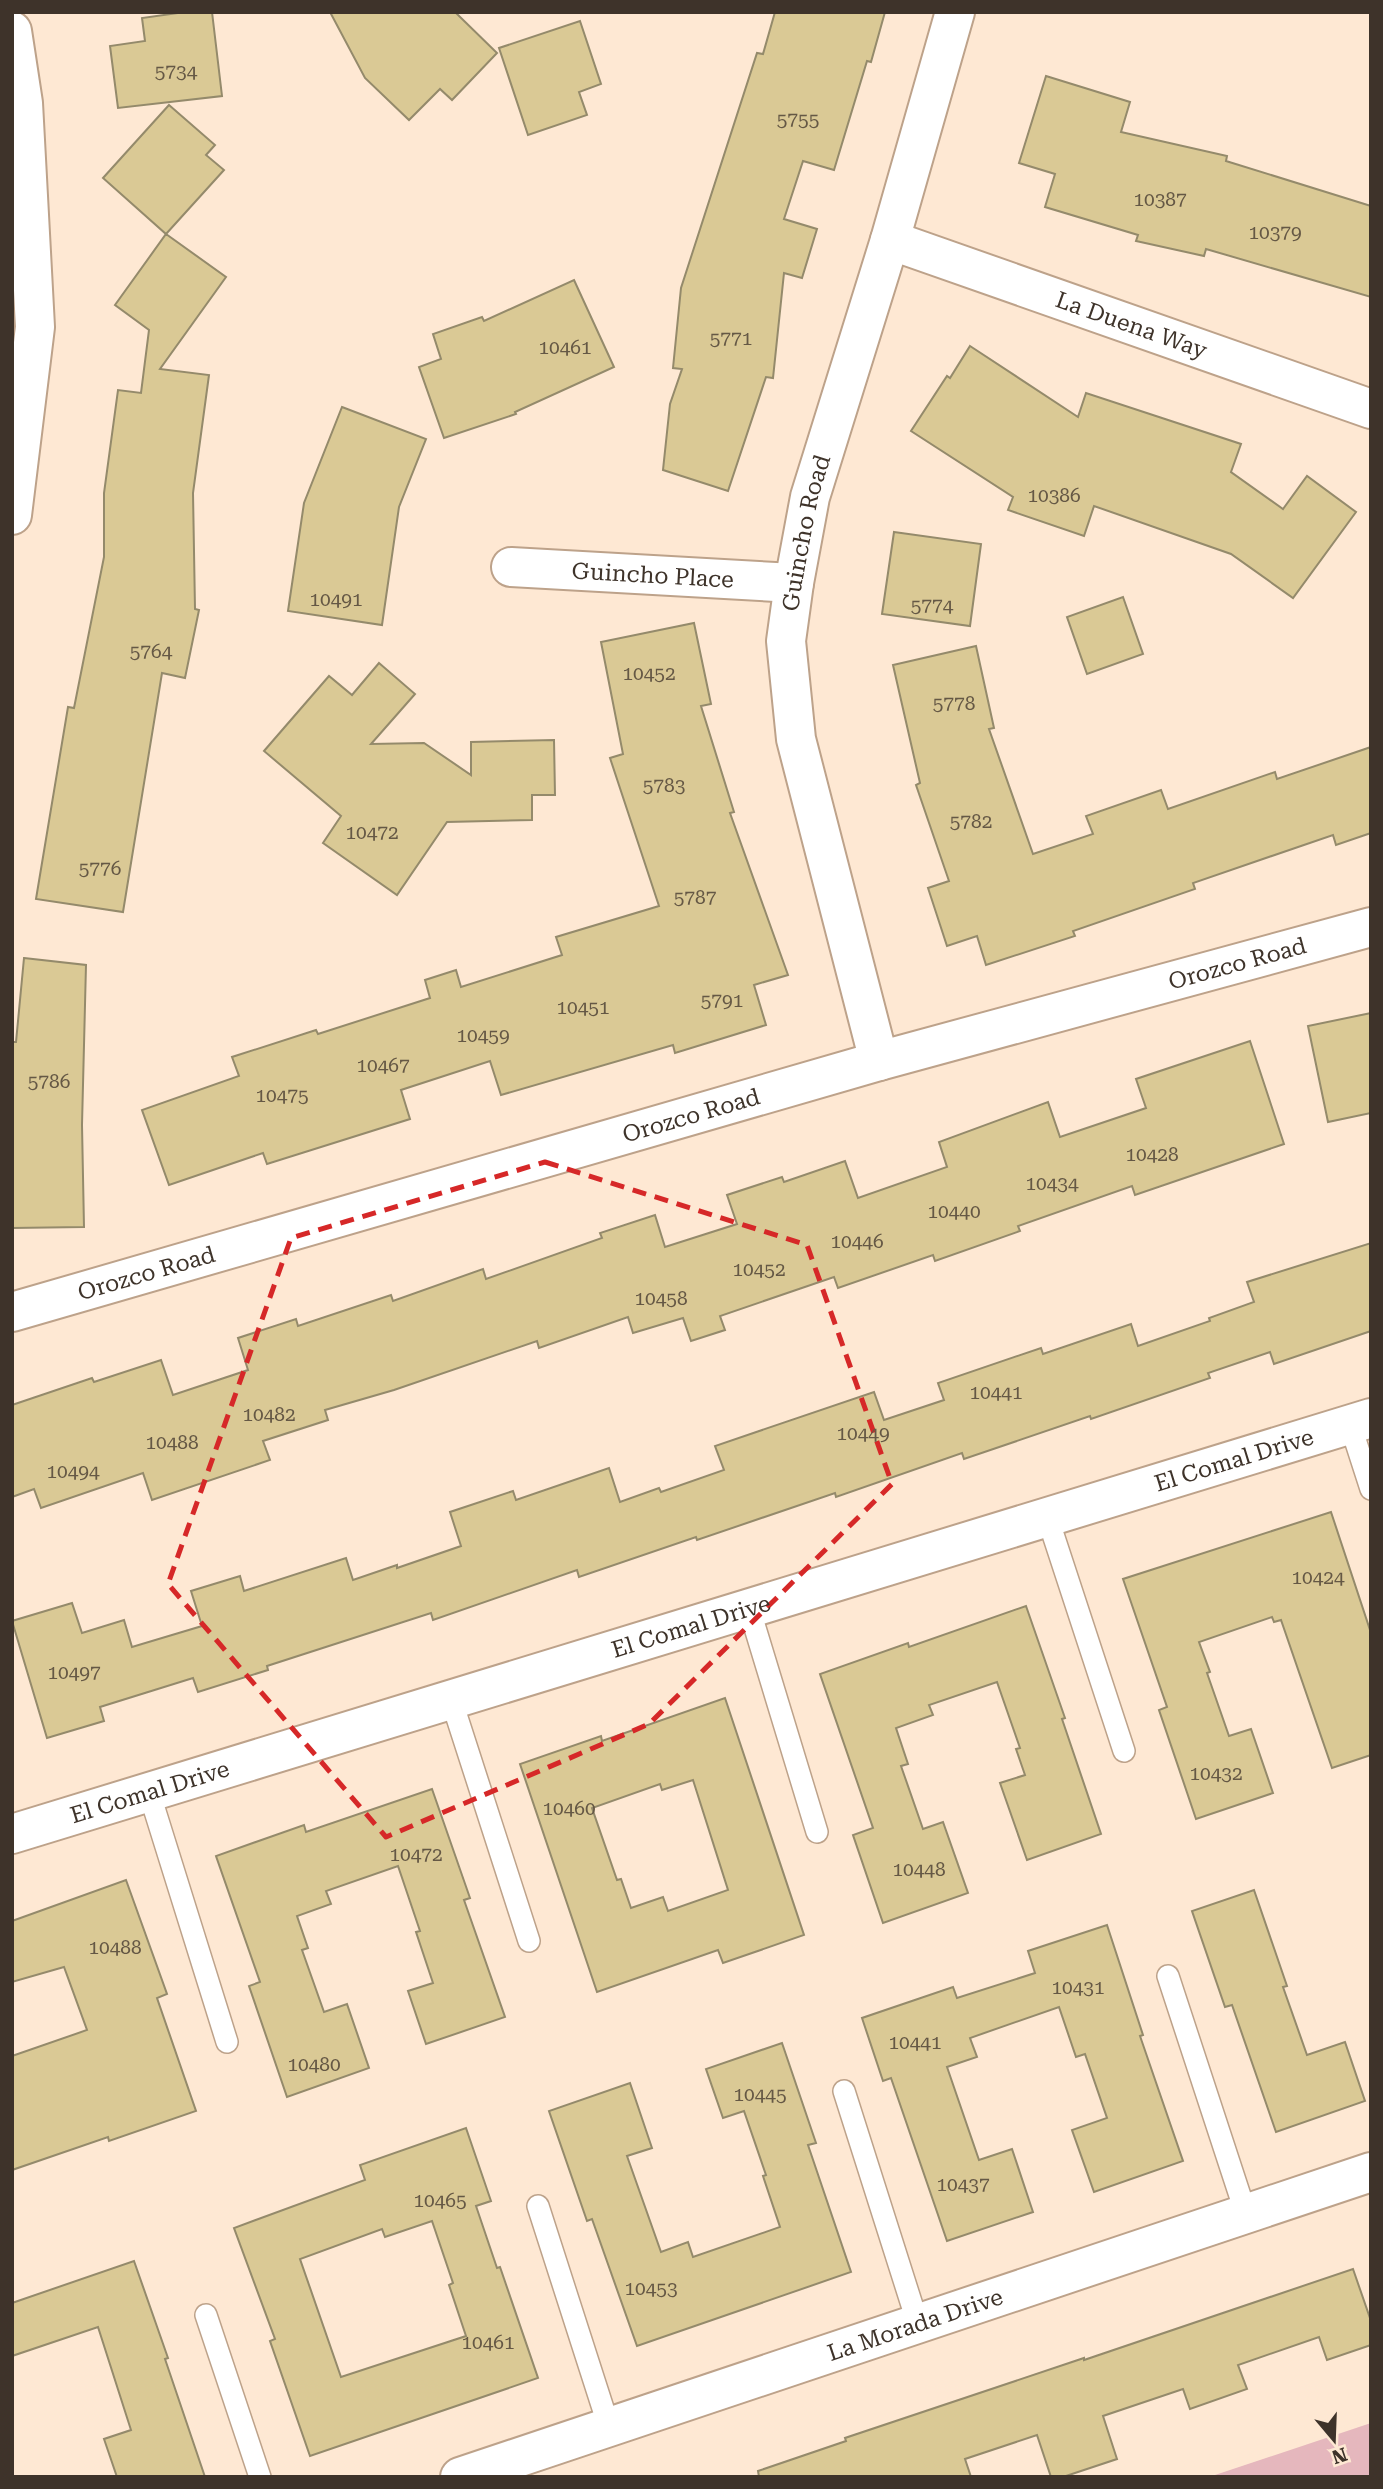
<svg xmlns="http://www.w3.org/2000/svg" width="1383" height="2489" font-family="'Roboto Serif',serif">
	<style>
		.green { fill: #e5b7bd }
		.building { fill: #dac995; stroke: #948a6b; stroke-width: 2; fill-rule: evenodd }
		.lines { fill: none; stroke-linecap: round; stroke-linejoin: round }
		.service-casing { stroke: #bda28a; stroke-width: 24 }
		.minor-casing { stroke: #bda28a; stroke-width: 42 }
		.service { stroke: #fff; stroke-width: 21 }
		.minor { stroke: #fff; stroke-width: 38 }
		.marked { fill: none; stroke: #d62828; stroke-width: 5; stroke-dasharray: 14 9; stroke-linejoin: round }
		.labels { text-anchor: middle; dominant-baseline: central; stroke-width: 5; stroke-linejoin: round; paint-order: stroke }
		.number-label { font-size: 19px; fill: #655845 }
		.street-label { font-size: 23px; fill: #3e332a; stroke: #fee8d3 }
	</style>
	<rect width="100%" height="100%" fill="#fee8d3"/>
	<polygon class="green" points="1371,2423 1371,2477 1209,2477"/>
	<g class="building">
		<polygon points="185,12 212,12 222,96 118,108 110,46 145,41 142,18"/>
		<polygon points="330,12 455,12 497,53 452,100 440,89 409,120 365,78"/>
		<polygon points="775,12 885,12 871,62 867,61 834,170 803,161 784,219 817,229 802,278 784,273 773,378 766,377 728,491 663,470 670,404 682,369 673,368 681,288 757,53 763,54"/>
		<polygon points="580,21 601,84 579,92 587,115 528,135 499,48"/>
		<polygon points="1046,76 1130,102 1121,132 1227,156 1226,161 1371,206 1371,297 1206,249 1204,256 1136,241 1138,235 1045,207 1055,174 1019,163"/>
		<polygon points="169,105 215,145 206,155 224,170 166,234 103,178"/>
		<polygon points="166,234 226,277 160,369 209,375 193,493 195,609 199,610 185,678 162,673 123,912 36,899 68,707 74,708 104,557 104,493 118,390 141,393 149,330 115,305"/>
		<polygon points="574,280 614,367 515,412 516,414 444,438 419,367 441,359 433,334 482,317 484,321"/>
		<polygon points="970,346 1078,417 1086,393 1241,444 1231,472 1283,509 1307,476 1356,512 1293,598 1231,554 1094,506 1084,536 1008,510 1013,497 911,431 947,376 950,378"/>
		<polygon points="342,407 426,439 399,507 382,625 288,611 304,503"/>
		<polygon points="894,532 981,544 970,626 882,614"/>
		<polygon points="1123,597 1143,654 1087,674 1067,617"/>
		<polygon points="694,623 711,704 701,706 734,812 730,813 788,975 754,985 766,1025 675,1053 673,1045 501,1095 490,1061 401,1090 410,1119 267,1164 263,1153 169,1185 142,1110 239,1076 232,1057 316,1030 318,1034 430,998 425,980 456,970 461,987 562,955 556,937 659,906 610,758 623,754 601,642"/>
		<polygon points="976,646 994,728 989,729 1033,854 1093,834 1086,816 1161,790 1168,809 1275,772 1277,779 1371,747 1371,833 1336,845 1333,835 1193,883 1195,889 1073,931 1075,936 986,965 977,936 947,946 928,888 949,881 916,785 920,783 893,665"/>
		<polygon points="379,663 415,694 371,744 424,743 471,775 471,742 554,740 555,795 532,795 532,820 447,822 397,895 323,843 341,816 264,751 329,676 352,695"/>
		<polygon points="24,958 86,965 82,1125 84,1227 12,1228 12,1042 16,1042"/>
		<polygon points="1371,1013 1371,1113 1328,1122 1308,1026"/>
		<polygon points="1250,1041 1284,1144 1135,1195 1132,1186 1018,1226 1020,1231 935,1261 933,1255 838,1288 834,1277 720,1316 725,1330 691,1341 683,1318 633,1333 628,1317 539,1348 537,1341 394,1390 325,1410 328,1420 263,1441 270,1460 152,1500 143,1473 41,1508 34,1489 12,1497 12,1405 92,1378 94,1382 161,1360 173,1395 248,1370 238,1338 296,1319 298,1326 391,1295 393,1301 483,1269 486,1279 602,1238 600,1233 655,1215 665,1247 737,1224 727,1195 782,1177 784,1182 845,1161 858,1198 947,1167 939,1142 1048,1102 1060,1137 1146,1108 1136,1079"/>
		<polygon points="1371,1243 1371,1331 1274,1364 1270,1352 1208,1373 1210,1378 1091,1419 1090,1416 964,1459 962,1453 836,1497 835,1493 697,1540 696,1537 579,1577 577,1570 433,1620 431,1613 267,1666 268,1670 198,1692 193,1678 100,1707 104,1721 47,1738 12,1621 72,1603 82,1633 124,1620 132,1647 202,1626 191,1591 240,1576 244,1591 346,1558 353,1580 397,1565 397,1568 461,1546 450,1512 513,1491 516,1500 609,1468 620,1502 659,1488 661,1492 724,1470 715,1446 874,1392 884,1420 944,1400 938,1383 1041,1348 1043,1354 1131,1324 1138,1346 1210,1321 1209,1318 1254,1302 1247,1282"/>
		<polygon points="1331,1512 1371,1633 1371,1755 1332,1768 1281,1620 1274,1622 1272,1617 1199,1642 1210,1672 1207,1673 1229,1736 1251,1729 1273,1793 1196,1819 1159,1710 1167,1707 1123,1579"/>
		<polygon points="1026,1606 1065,1718 1062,1719 1101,1834 1027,1860 1000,1783 1025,1775 1016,1749 1020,1748 997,1682 929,1705 933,1715 896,1728 908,1764 901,1766 923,1829 943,1822 968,1893 883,1923 853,1835 873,1828 820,1674 908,1643 909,1647"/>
		<path d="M725,1698L804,1935L723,1963L718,1950L597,1992L520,1764L601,1736L602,1741ZM693,1780L728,1890L668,1911L663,1897L631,1908L621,1879L617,1880L592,1808L660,1784L662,1790Z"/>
		<polygon points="432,1789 470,1898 464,1900 505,2017 426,2044 408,1991 433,1983 416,1932 420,1931 398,1866 326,1891 331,1904 297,1916 308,1948 302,1950 324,2012 347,2004 369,2068 287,2097 249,1986 260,1982 216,1856 304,1825 306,1832"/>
		<polygon points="126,1880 167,1994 157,1998 196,2111 109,2141 108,2137 12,2170 12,2056 87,2030 64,1967 12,1982 12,1921"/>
		<polygon points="1254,1890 1287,1986 1283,1987 1307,2055 1345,2042 1365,2101 1276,2132 1232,2005 1225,2007 1192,1911"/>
		<polygon points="1107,1925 1143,2035 1140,2036 1183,2161 1094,2192 1072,2130 1107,2118 1085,2054 1076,2057 1059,2007 970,2038 977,2057 947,2067 979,2160 1012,2149 1033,2212 947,2241 891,2078 883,2081 862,2018 953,1987 957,1998 1035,1973 1028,1951"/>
		<polygon points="782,2043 816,2143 808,2145 851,2272 637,2346 592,2219 587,2221 549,2111 630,2083 652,2148 627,2156 661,2252 688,2242 693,2257 780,2227 763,2176 766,2175 744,2111 723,2118 706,2069"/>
		<path d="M466,2128L491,2201L476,2206L497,2268L500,2267L538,2378L310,2456L270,2341L275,2339L234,2228L365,2180L360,2165ZM432,2221L453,2283L449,2285L466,2336L341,2377L300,2259L382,2229L385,2237Z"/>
		<polygon points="134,2261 168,2358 165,2359 205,2477 117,2477 104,2439 131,2430 98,2327 12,2356 12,2303"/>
		<polygon points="1353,2269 1371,2321 1371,2345 1327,2360 1319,2337 1238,2365 1247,2389 1190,2409 1183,2389 1103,2416 1117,2459 1063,2477 1051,2477 1037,2435 965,2459 971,2477 759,2477 758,2471 846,2441 845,2438 1084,2358 1084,2360"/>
	</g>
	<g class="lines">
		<defs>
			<g id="service">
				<polyline points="1350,1424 1371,1489"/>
				<polyline points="1047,1516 1124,1751"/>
				<polyline points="749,1608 817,1832"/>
				<polyline points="451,1699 529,1941"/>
				<polyline points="149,1792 227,2042"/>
				<polyline points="1168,1976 1246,2214"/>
				<polyline points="844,2091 918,2324"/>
				<polyline points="538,2206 609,2427"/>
				<polyline points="206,2315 260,2477"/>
			</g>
			<g id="minor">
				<polyline points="12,31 23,103 35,327 12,515"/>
				<path id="s1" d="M890,240L1371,409"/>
				<path id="s2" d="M511,567L794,583"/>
				<path id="s3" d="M879,1061L796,739L786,641L794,583L810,497L890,240L955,12"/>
				<path id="s4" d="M12,1312L879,1061L1371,927"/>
				<path id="s5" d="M12,1834L1371,1418"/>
				<path id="s6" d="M460,2477L1371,2172"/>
			</g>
		</defs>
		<use href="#service" class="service-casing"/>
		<use href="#minor" class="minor-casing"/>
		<use href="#service" class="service"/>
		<use href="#minor" class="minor"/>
	</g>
	<path class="marked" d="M545,1162L807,1245L892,1484L649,1724L386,1837L168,1584L291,1238Z"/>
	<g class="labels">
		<g class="number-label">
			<text x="176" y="71">5734</text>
			<text x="798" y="119">5755</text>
			<text x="1160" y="199">10387</text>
			<text x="1275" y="232">10379</text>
			<text x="731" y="338">5771</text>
			<text x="565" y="347">10461</text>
			<text x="1054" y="495">10386</text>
			<text x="336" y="599">10491</text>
			<text x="932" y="605">5774</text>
			<text x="151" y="651">5764</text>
			<text x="649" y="673">10452</text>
			<text x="954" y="703">5778</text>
			<text x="664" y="785">5783</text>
			<text x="971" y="821">5782</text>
			<text x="372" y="832">10472</text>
			<text x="100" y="868">5776</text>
			<text x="695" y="897">5787</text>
			<text x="722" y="1000">5791</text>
			<text x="583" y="1007">10451</text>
			<text x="483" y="1035">10459</text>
			<text x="383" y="1065">10467</text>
			<text x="49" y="1081">5786</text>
			<text x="282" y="1095">10475</text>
			<text x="1152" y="1154">10428</text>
			<text x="1052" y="1183">10434</text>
			<text x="954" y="1211">10440</text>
			<text x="857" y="1241">10446</text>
			<text x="759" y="1269">10452</text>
			<text x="661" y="1298">10458</text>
			<text x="996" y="1392">10441</text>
			<text x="269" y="1414">10482</text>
			<text x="863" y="1433">10449</text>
			<text x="172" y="1442">10488</text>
			<text x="73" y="1471">10494</text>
			<text x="1318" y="1577">10424</text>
			<text x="74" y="1672">10497</text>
			<text x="1216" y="1773">10432</text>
			<text x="569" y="1808">10460</text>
			<text x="416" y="1854">10472</text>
			<text x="919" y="1869">10448</text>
			<text x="115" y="1947">10488</text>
			<text x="1078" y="1987">10431</text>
			<text x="915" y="2042">10441</text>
			<text x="314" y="2064">10480</text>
			<text x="760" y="2094">10445</text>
			<text x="963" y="2184">10437</text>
			<text x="440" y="2200">10465</text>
			<text x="651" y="2288">10453</text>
			<text x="488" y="2342">10461</text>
		</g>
		<g class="street-label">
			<text stroke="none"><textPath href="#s1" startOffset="256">La Duena Way</textPath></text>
			<text stroke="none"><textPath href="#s3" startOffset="541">Guincho Road</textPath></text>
			<text stroke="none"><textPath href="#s2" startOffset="142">Guincho Place</textPath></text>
			<text stroke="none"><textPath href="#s4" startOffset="1274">Orozco Road</textPath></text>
			<text stroke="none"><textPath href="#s4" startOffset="707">Orozco Road</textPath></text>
			<text stroke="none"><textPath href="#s4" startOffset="140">Orozco Road</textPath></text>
			<text stroke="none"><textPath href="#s5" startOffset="1278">El Comal Drive</textPath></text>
			<text stroke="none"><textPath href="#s5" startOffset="710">El Comal Drive</textPath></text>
			<text stroke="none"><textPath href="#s5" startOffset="144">El Comal Drive</textPath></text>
			<text stroke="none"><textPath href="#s6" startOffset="480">La Morada Drive</textPath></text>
		</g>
	</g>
	<rect width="1383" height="2489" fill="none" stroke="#3e332a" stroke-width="28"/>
	<g transform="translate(1334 2440) rotate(161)" stroke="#fee8d3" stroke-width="5" paint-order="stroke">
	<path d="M0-5L12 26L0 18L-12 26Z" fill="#3e332a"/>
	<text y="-10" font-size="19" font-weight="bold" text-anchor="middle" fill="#3e332a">N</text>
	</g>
</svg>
